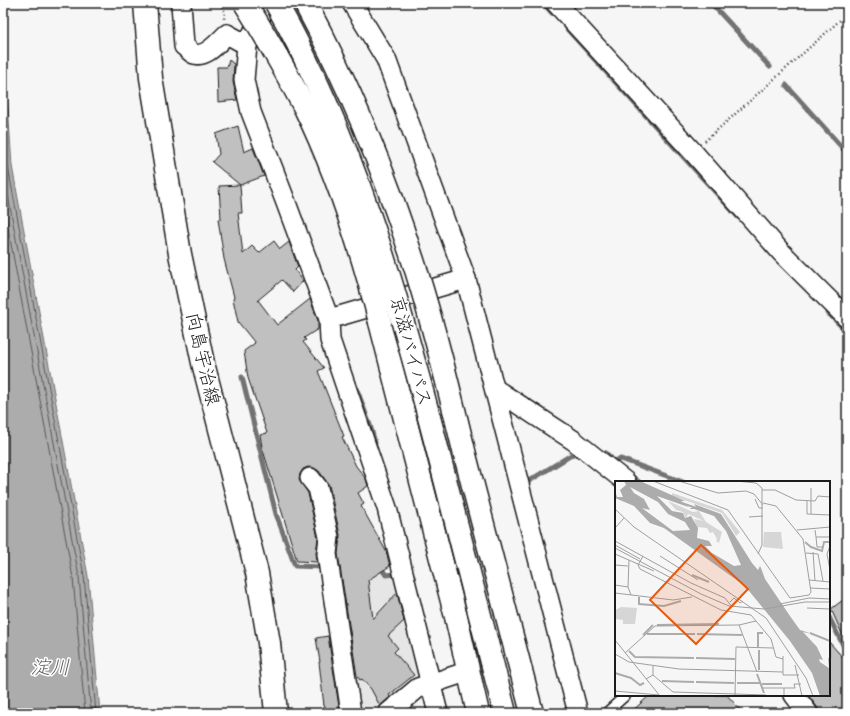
<svg xmlns="http://www.w3.org/2000/svg" width="850" height="716" font-family="Caveat,'Klee One',sans-serif">
	<style>
		.built { fill: #e6e6e6 }
		.water { fill: #acacac; stroke: #727272 }
		.lines { fill: none; stroke-linecap: round; stroke-linejoin: round }
		.shore { stroke: #565656; stroke-width: 1 }
		.stream { stroke: #727272; stroke-width: 5 }
		.building { fill: #c0c0c0; stroke: #1c1c1c }
		.service-casing { stroke: #1c1c1c; stroke-width: 12 }
		.minor-casing { stroke: #1c1c1c; stroke-width: 22 }
		.tertiary-casing { stroke: #1c1c1c; stroke-width: 25 }
		.secondary-casing { stroke: #1c1c1c; stroke-width: 25 }
		.path { stroke: #1c1c1c; stroke-width: 2.5; stroke-dasharray: 1 3; stroke-linecap: butt }
		.service { stroke: #fff; stroke-width: 9 }
		.minor { stroke: #fff; stroke-width: 19 }
		.tertiary { stroke: #fff; stroke-width: 22 }
		.secondary { stroke: #fff; stroke-width: 22 }
		.tertiary-bridge-casing { stroke: #1c1c1c; stroke-width: 25; stroke-linecap: butt }
		.motorway-bridge-casing { stroke: #1c1c1c; stroke-width: 25; stroke-linecap: butt }
		.tertiary-bridge { stroke: #fff; stroke-width: 22 }
		.motorway-bridge { stroke: #fff; stroke-width: 22 }
		.labels { text-anchor: middle; dominant-baseline: central; stroke-width: 3; stroke-linejoin: round; paint-order: stroke }
		.street-label { font-size: 19px; fill: #1c1c1c; stroke: #fff }
		.water-label { font-size: 20px; font-style: italic; fill: #5d5d5d; stroke: #fff }
		.inset-river { fill: none; stroke: #acacac; stroke-width: 2 }
		.inset-road { fill: none; stroke: #9f9f9f; stroke-width: 1 }
		.view { fill: #e8590c; fill-opacity: 0.15; stroke: #e8590c; stroke-width: 2 }
		.inset-edge { fill: none; stroke: #1c1c1c; stroke-width: 2 }
	</style>
	<rect width="100%" height="100%" fill="#f6f6f6"/>
	<filter id="ink" filterUnits="userSpaceOnUse"><feTurbulence type="fractalNoise" baseFrequency=".025" numOctaves="2"/><feDisplacementMap in="SourceGraphic" scale="8" xChannelSelector="R" yChannelSelector="G"/><feConvolveMatrix kernelMatrix="1 2 1 2 8 2 1 2 1" color-interpolation-filters="sRGB"/></filter>
	<g filter="url(#ink)">
		<polygon class="built" points="362,545 386,575 395,574 415,644 410,648 419,680 378,713 360,713 336,562"/>
		<polygon class="water" points="3,3 7,3 4,45 12,166 88,576 100,713 3,713"/>
		<g class="lines">
			<g class="shore">
				<polyline points="3,94 8,167 84,576 96,713"/>
				<polyline points="3,169 79,577 91,713"/>
				<polyline points="3,201 73,578 85,713"/>
			</g>
			<g class="stream">
				<polyline points="543,3 552,13"/>
				<polyline points="711,3 770,67"/>
				<polyline points="567,29 738,217"/>
				<polyline points="786,85 847,153"/>
				<polyline points="828,313 847,332"/>
				<polyline points="242,377 276,514 295,566 323,567"/>
				<polyline points="355,384 370,425 375,443"/>
				<polyline points="606,453 615,462"/>
				<polyline points="614,461 621,459 683,482"/>
				<polyline points="630,475 639,482"/>
				<polyline points="529,481 573,454"/>
				<polyline points="379,565 386,575 395,574 399,571"/>
				<polyline points="829,617 847,653"/>
			</g>
		</g>
		<g class="building">
			<polygon points="229,60 234,64 233,82 237,100 218,102 217,67 227,67"/>
			<polygon points="238,126 244,152 253,148 264,176 240,185 212,162 219,154 216,134"/>
			<polygon points="240,185 242,213 238,213 243,254 252,246 259,253 274,241 280,249 289,242 298,267 295,270 303,281 293,292 282,280 258,300 277,325 310,299 318,321 318,329 304,338 306,340 303,342 324,368 318,371 344,436 342,437 356,466 366,479 368,486 358,493 364,504 361,506 386,551 390,566 368,580 373,619 397,593 404,621 388,636 398,648 394,652 414,675 389,695 390,697 380,706 371,689 362,679 360,680 357,676 338,554 340,535 329,485 319,471 314,468 308,467 303,469 300,474 299,480 308,493 318,538 316,553 317,562 297,561 262,447 260,435 267,433 248,378 244,351 255,343 238,322 233,299 234,297 224,259 218,219 221,219 219,186"/>
			<polygon points="847,597 847,645 831,609"/>
			<polygon points="328,636 340,713 326,713 325,706 324,706 319,662 320,662 316,638"/>
			<polygon points="829,642 847,662 847,708 842,713 819,713 817,707 808,695 829,695"/>
			<polygon points="650,695 727,695 743,713 630,713"/>
		</g>
		<g class="lines">
			<defs>
				<polyline id="service" points="606,713 626,695"/>
				<g id="minor">
					<path d="M181,3L184,46C187,48 191,53 194,54C207,58 219,41 227,34L247,45"/>
					<polyline points="267,3 247,45 244,80 251,112 285,200 329,319 330,340 387,508 438,713"/>
					<polyline points="352,3 386,59 466,279 578,713"/>
					<polyline points="556,3 693,152 781,252 847,318"/>
					<polyline points="329,319 466,279"/>
					<polyline points="495,389 573,440 626,482"/>
					<polyline points="310,478 318,488 329,537 327,554 351,713"/>
					<polyline points="794,695 808,713"/>
					<polyline points="388,713 418,688 469,671"/>
				</g>
				<polyline id="tertiary" points="380,322 456,617 478,713"/>
				<polyline id="secondary" points="145,3 151,78 180,254 203,363 257,573 269,643 276,713"/>
			</defs>
			<use href="#service" class="service-casing"/>
			<use href="#minor" class="minor-casing"/>
			<use href="#tertiary" class="tertiary-casing"/>
			<use href="#secondary" class="secondary-casing"/>
			<g class="path">
				<polyline points="220,3 225,12 224,19"/>
				<polyline points="705,141 847,14"/>
			</g>
			<use href="#service" class="service"/>
			<use href="#minor" class="minor"/>
			<use href="#tertiary" class="tertiary"/>
			<use href="#secondary" class="secondary"/>
			<defs>
				<path id="tertiary-bridge" d="M245,3C266,36 287,74 305,108C337,173 362,252 380,322"/>
				<g id="motorway-bridge">
					<path d="M276,3C353,139 396,290 435,440C458,531 482,622 505,713"/>
					<path d="M305,3C351,88 387,177 416,270C435,330 450,393 465,455C487,541 510,627 532,713"/>
				</g>
			</defs>
			<use href="#tertiary-bridge" class="tertiary-bridge-casing"/>
			<use href="#motorway-bridge" class="motorway-bridge-casing"/>
			<use href="#tertiary-bridge" class="tertiary-bridge"/>
			<use href="#motorway-bridge" class="motorway-bridge"/>
		</g>
	</g>
	<g class="labels">
		<g class="street-label">
			<text transform="translate(411 351) rotate(75)">京滋バイパス</text>
			<text transform="translate(203 359) rotate(77)">向島宇治線</text>
		</g>
		<g class="water-label">
			<text x="50" y="667">淀川</text>
		</g>
	</g>
	<g transform="translate(615 481)">
		<rect width="215" height="215" fill="#f6f6f6"/>
		<path d="M57,12L107,29L125,51L121,55L107,32L57,15ZM53,20L78,31L84,30L91,41L107,51L104,62L101,60L102,58L98,51L95,52L92,47L82,46L79,38L89,40L73,33L71,37L68,31L61,29ZM149,51H166L168,68L148,66ZM6,126L22,127L20,143H8V139L0,138V129Z" fill="#d6d6d6"/>
		<path d="M9,0H25L70,20H66L76,28L81,26L79,23L106,33L137,82L143,89L145,85L146,87L150,98L175,135L185,149L198,153L188,151L202,166L208,179L204,178L205,181L214,187L213,176L215,180V215H205L197,192L175,160L130,105L49,47L35,42L19,25L0,17V9L2,16H8L5,9L11,4ZM15,6L43,21L53,33L70,41L75,49L58,50L27,27L35,29L29,18L19,12ZM42,15L99,35L111,50L126,84L119,85L97,72L90,65H97L94,60L82,57L83,47L76,35L70,37L68,32L57,30Z" fill="#acacac" fill-rule="evenodd"/>
		<path class="inset-river" d="M64,21L84,28M190,61L196,66L207,70L209,61H215M77,94L94,101M24,116V123L49,125L66,120M42,144L104,143M195,152L215,160M32,153H80M82,153L127,154M28,154L38,144M143,166V152H148M14,170L20,176L79,177M81,177L120,178M144,189V169M0,192L16,197L25,204L29,202M142,193L149,212M47,200L79,201M81,201L119,202M122,202H145M147,203H167"/>
		<path class="inset-road" d="M38,0L113,29L175,117L194,114L196,111L188,58L161,25L148,22M64,0L103,12L131,10L139,13L148,24M121,0L141,2L147,7V64L143,73M196,7V33M147,9H160L181,19L200,20L203,15L215,16M140,18L144,27H148M192,20V33L215,34M0,28L19,46L151,137L191,197L198,215M134,36L148,35M0,47L9,37M182,49L215,46M200,49L201,56H215M201,56L202,66H208M0,60L76,102L110,117L117,126M0,64L25,78M215,65L212,73L215,89M0,67L86,113L114,125L149,128L190,121H215M198,71L200,100M191,72L203,73L208,100M0,73L39,90M28,75L23,84L25,88L106,129L136,134L156,158L161,176L168,178M45,75L83,99M14,79L13,106L16,114M0,84L13,85M194,99L215,101M0,104L13,106M195,107L215,108M215,111V128M0,112L58,119L77,116M115,121L119,117L125,122L128,120M165,123L194,117L215,118M192,127L214,128M124,144L142,191M0,159L45,215M10,172L40,145L124,144L141,140M0,173L14,181L64,188L168,191M168,175V194H184M180,184L187,215M38,194L58,211L151,214M31,198L38,194V185M148,207H169V215M169,207H180L179,203H186M0,210L44,214M120,215L121,166L158,167"/>
		<path class="view" d="M86,64L133,108L81,163L35,119Z"/>
		<rect width="215" height="215" class="inset-edge"/>
	</g>
	<rect width="850" height="716" fill="none" stroke="#fff" stroke-width="16"/>
	<rect x="8" y="8" width="834" height="700" fill="none" stroke="#1c1c1c" stroke-width="1.5" filter="url(#ink)"/>
</svg>
